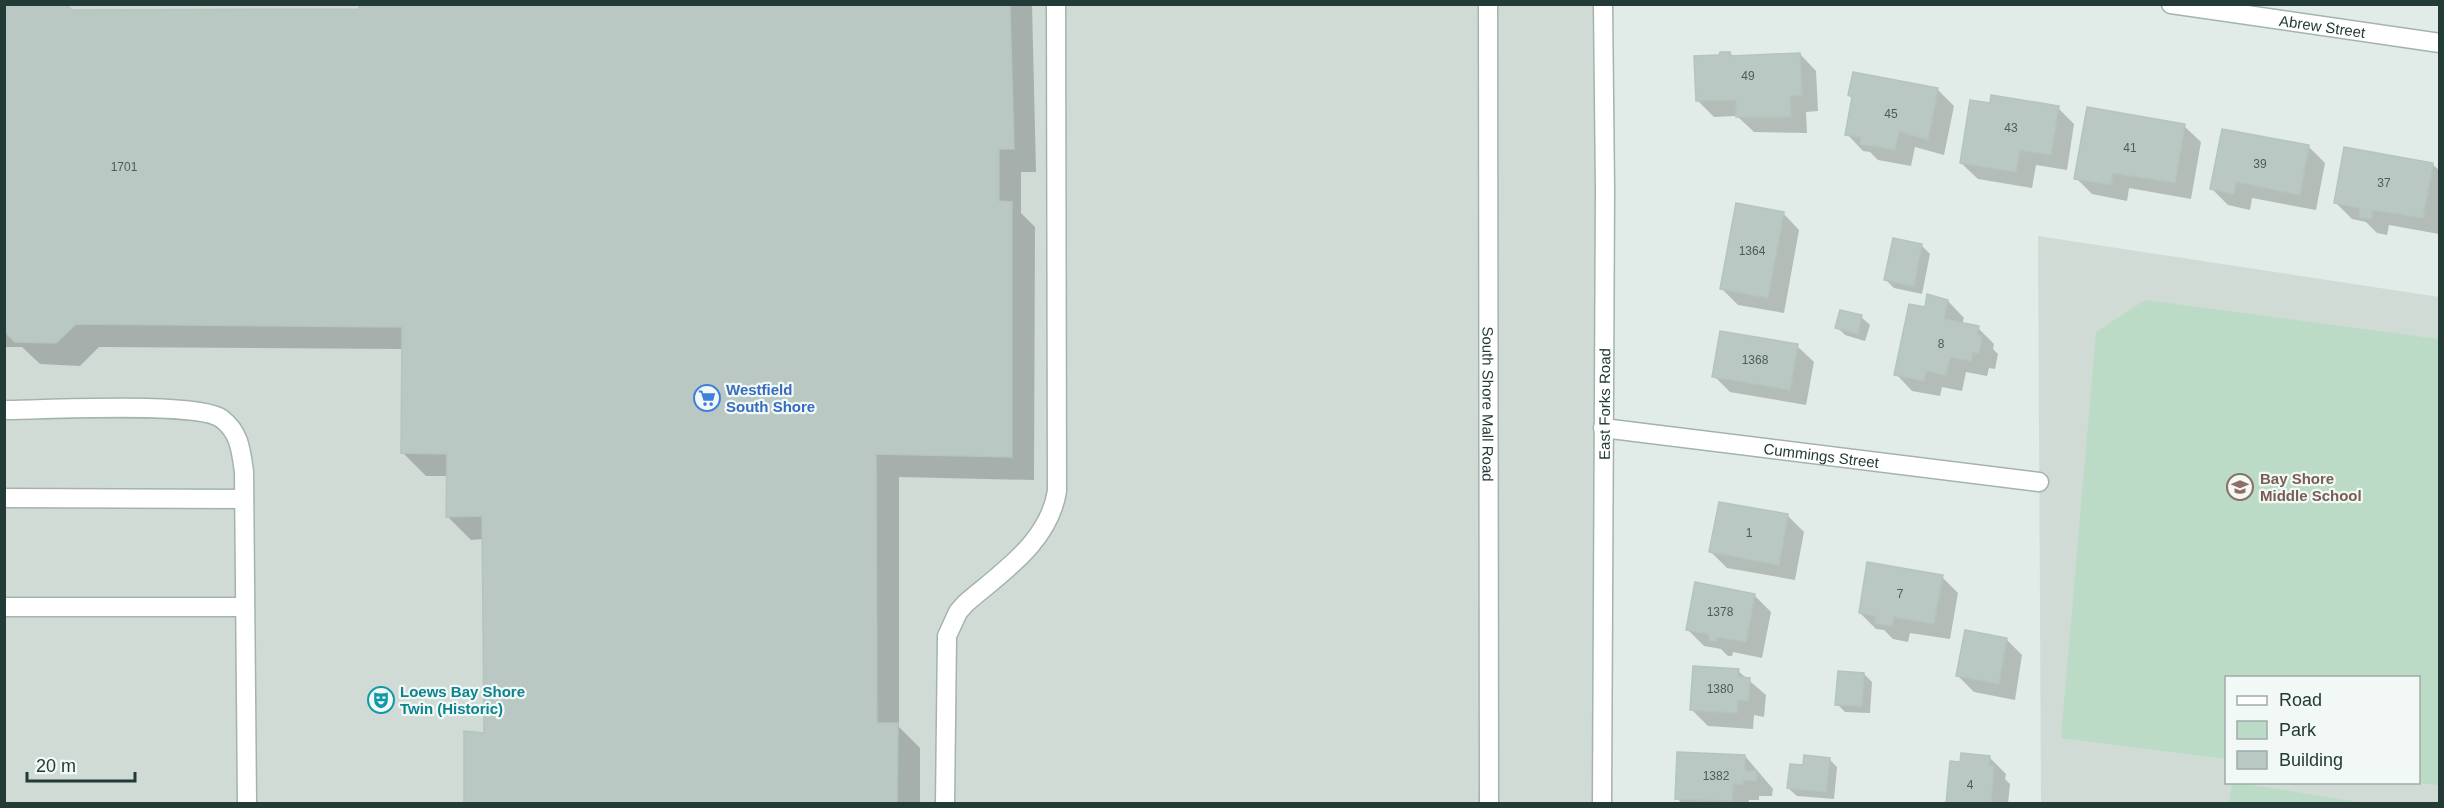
<svg xmlns="http://www.w3.org/2000/svg" width="2444" height="808" font-family="Helvetica,sans-serif">
	<style>
		.built { fill: #d0dbd6; fill-rule: evenodd }
		.green { fill: #bbdbc6 }
		.shadow { fill: #0003 }
		.building { fill: #bac8c3; stroke: #b4c4bf; stroke-width: 1.5 }
		.lines { fill: none; stroke-linecap: round; stroke-linejoin: round }
		.service-casing { stroke: #a4b3ae; stroke-width: 21 }
		.minor-casing { stroke: #a4b3ae; stroke-width: 21 }
		.service { stroke: #fff; stroke-width: 18 }
		.minor { stroke: #fff; stroke-width: 18 }
		.labels { text-anchor: middle; dominant-baseline: central; stroke-width: 4.5; stroke-linejoin: round; paint-order: stroke }
		.number-label { font-size: 12px; fill: #495e59 }
		.street-label { font-size: 15px; fill: #233b36; stroke: #f2f8f5 }
		.shop-label { font-size: 15px; font-weight: bold; fill: #366cbe; stroke: #f2f8f5; text-anchor: start }
		.education-label { font-size: 15px; font-weight: bold; fill: #785e54; stroke: #f2f8f5; text-anchor: start }
		.culture-label { font-size: 15px; font-weight: bold; fill: #0d838f; stroke: #f2f8f5; text-anchor: start }
	</style>
	<rect width="100%" height="100%" fill="#e1ebe7"/>
	<g class="built">
		<polygon points="5,5 1603,5 1602,803 5,804"/>
		<path d="M2038,236L2439,297V803H2041ZM2226,678H2418V782H2226Z"/>
	</g>
	<g class="green">
		<polygon points="2145,300 2439,339 2439,785 2418,783 2418,678 2226,678 2226,759 2061,738 2096,332"/>
		<polygon points="2232,783 2239,783 2365,803 2229,803"/>
	</g>
	<g class="shadow">
		<polygon points="4,4 72,12 361,11 361,4 1032,4 1036,172 1021,172 1021,213 1035,227 1034,480 899,477 899,727 920,748 920,804 466,804 486,735 484,539 471,540 448,517 448,476 426,476 402,452 403,349 99,347 80,366 40,364 22,347 4,347"/>
		<polygon points="1730,53 1734,57 1800,54 1816,71 1818,111 1806,112 1807,133 1754,132 1737,116 1714,117 1697,100 1720,57"/>
		<polygon points="1937,89 1954,106 1944,155 1915,147 1911,166 1878,160 1870,152 1863,151 1847,134 1854,99 1850,95"/>
		<polygon points="1991,105 2058,108 2074,124 2067,170 2036,165 2032,188 1978,179 1961,163"/>
		<polygon points="2184,126 2201,142 2191,199 2129,188 2127,201 2092,194 2076,178"/>
		<polygon points="2309,147 2325,163 2316,210 2252,198 2250,210 2228,205 2212,189"/>
		<polygon points="2432,164 2440,171 2439,234 2389,225 2387,235 2377,233 2366,222 2352,219 2336,203"/>
		<polygon points="1783,213 1799,230 1784,313 1738,305 1722,289"/>
		<polygon points="1922,246 1930,254 1922,294 1894,288 1886,280"/>
		<polygon points="1948,301 1964,318 1962,324 1978,328 1994,344 1993,349 1998,354 1995,369 1989,368 1987,376 1966,372 1962,391 1942,387 1940,396 1912,391 1896,374 1927,309"/>
		<polygon points="1861,317 1870,325 1865,341 1845,335 1837,327"/>
		<polygon points="1797,346 1814,362 1806,405 1730,392 1714,376"/>
		<polygon points="1787,515 1804,532 1795,580 1727,568 1711,552"/>
		<polygon points="1942,577 1958,593 1950,639 1910,633 1908,642 1893,639 1884,630 1876,629 1860,613"/>
		<polygon points="1754,595 1771,612 1762,658 1733,652 1732,656 1728,656 1721,649 1704,646 1687,629"/>
		<polygon points="2006,639 2022,655 2015,700 1974,692 1958,676"/>
		<polygon points="1738,671 1766,695 1764,717 1754,715 1753,729 1708,726 1692,710"/>
		<polygon points="1864,674 1872,682 1870,713 1845,712 1837,704"/>
		<polygon points="1745,756 1773,789 1772,796 1759,796 1759,800 1749,800 1748,804 1682,804 1677,798"/>
		<polygon points="1989,757 2006,774 2005,779 2010,784 2008,804 1948,804 1962,763"/>
		<polygon points="1829,759 1837,767 1834,799 1797,796 1788,788 1804,767"/>
	</g>
	<g class="building">
		<polygon points="4,4 65,4 72,10 359,9 359,4 1010,4 1014,149 999,149 999,201 1012,202 1012,457 876,454 877,723 898,723 897,804 464,804 464,731 484,733 482,516 446,517 447,454 401,453 402,327 76,324 56,343 15,342 4,331"/>
		<polygon points="1720,52 1730,52 1731,56 1800,53 1802,95 1790,96 1791,117 1736,117 1736,100 1696,101 1694,56 1719,55"/>
		<polygon points="1853,72 1938,88 1928,140 1899,131 1895,150 1860,144 1861,137 1845,135 1852,97 1848,95"/>
		<polygon points="1991,95 2059,106 2051,155 2020,150 2016,172 1960,163 1970,100 1990,103"/>
		<polygon points="2087,107 2185,124 2175,183 2113,173 2111,185 2074,179"/>
		<polygon points="2222,129 2309,145 2300,195 2236,182 2234,194 2210,189"/>
		<polygon points="2344,147 2433,163 2423,218 2373,210 2371,219 2359,217 2360,208 2334,203"/>
		<polygon points="1736,203 1784,212 1768,298 1720,289"/>
		<polygon points="1893,238 1922,244 1914,286 1884,280"/>
		<polygon points="1927,294 1948,300 1944,319 1979,326 1977,335 1982,336 1979,354 1973,352 1971,361 1950,357 1946,375 1926,371 1924,381 1894,375 1909,304 1925,307"/>
		<polygon points="1840,310 1862,315 1858,334 1835,328"/>
		<polygon points="1720,331 1798,344 1790,390 1712,377"/>
		<polygon points="1719,502 1788,514 1779,565 1709,552"/>
		<polygon points="1867,562 1943,575 1934,624 1894,617 1892,626 1875,623 1876,616 1859,613"/>
		<polygon points="1695,582 1755,594 1746,642 1717,637 1716,641 1710,640 1708,634 1686,630"/>
		<polygon points="1965,630 2007,638 1999,684 1956,676"/>
		<polygon points="1693,666 1739,669 1738,677 1750,678 1748,701 1738,700 1737,713 1690,710"/>
		<polygon points="1838,671 1864,673 1862,706 1835,705"/>
		<polygon points="1677,752 1745,755 1745,771 1757,771 1756,781 1743,780 1744,784 1733,784 1732,801 1675,799"/>
		<polygon points="1961,753 1990,756 1989,765 1994,766 1991,804 1946,804 1950,761 1960,762"/>
		<polygon points="1804,755 1830,758 1826,792 1787,788 1790,764 1803,765"/>
	</g>
	<g class="lines">
		<defs>
			<g id="service">
				<path d="M4,410C42,410 200,401 222,419C240,433 241,451 244,472L247,804"/>
				<polyline points="4,498 244,499"/>
				<polyline points="4,607 245,607"/>
				<path d="M945,804L947,636L958,612L966,603C1002,572 1049,542 1057,491L1056,4"/>
			</g>
			<g id="minor">
				<path id="s1" d="M1488,4L1489,804"/>
				<path id="s2" d="M2171,4L2440,43"/>
				<path id="s3" d="M1603,428L2039,482"/>
				<path id="s4" d="M1602,804L1605,190L1603,4"/>
			</g>
		</defs>
		<use href="#service" class="service-casing"/>
		<use href="#minor" class="minor-casing"/>
		<use href="#service" class="service"/>
		<use href="#minor" class="minor"/>
	</g>
	<defs>
		<symbol id="supermarket-ring" viewBox="-11 -11 22 22"><circle r="9.5" fill="#f2f8f5" stroke="#3f7fe0" stroke-width="1.5"/><path d="M-6-5.5h2.5l.6 2H6L4.5 2H-2.5L-4.4-4H-6ZM-1.5 3.2a1.3 1.3 0 1 0 .1 0ZM3 3.2a1.3 1.3 0 1 0 .1 0Z" fill="#3f7fe0"/></symbol>
		<symbol id="school-ring" viewBox="-11 -11 22 22"><circle r="9.5" fill="#f2f8f5" stroke="#8d6e63" stroke-width="1.5"/><path d="M0-5L7-2L0 1L-7-2ZM-4 1L0 2.5L4 1V4Q0 6-4 4Z" fill="#8d6e63"/></symbol>
		<symbol id="theatre-ring" viewBox="-11 -11 22 22"><circle r="9.5" fill="#f2f8f5" stroke="#0f9aa8" stroke-width="1.5"/><path d="M-5-5.5Q0-4 5-5.5V0Q5 5 0 6Q-5 5-5 0ZM-3.3-2.5H-1v1.5H-3.3ZM1-2.5H3.3v1.5H1ZM-2.8 1Q0 5.5 2.8 1Z" fill="#0f9aa8"/></symbol>
	</defs>
	<g fill-rule="evenodd">
		<use href="#supermarket-ring" x="692" y="383" width="30" height="30"/>
		<use href="#school-ring" x="2225" y="472" width="30" height="30"/>
		<use href="#theatre-ring" x="366" y="685" width="30" height="30"/>
	</g>
	<g class="labels">
		<g class="number-label">
			<text x="1748" y="76">49</text>
			<text x="1891" y="114">45</text>
			<text x="2011" y="128">43</text>
			<text x="2130" y="148">41</text>
			<text x="2260" y="164">39</text>
			<text x="124" y="167">1701</text>
			<text x="2384" y="183">37</text>
			<text x="1752" y="251">1364</text>
			<text x="1941" y="344">8</text>
			<text x="1755" y="360">1368</text>
			<text x="1749" y="533">1</text>
			<text x="1900" y="594">7</text>
			<text x="1720" y="612">1378</text>
			<text x="1720" y="689">1380</text>
			<text x="1716" y="776">1382</text>
			<text x="1970" y="785">4</text>
		</g>
		<g class="street-label">
			<text stroke="none"><textPath href="#s2" startOffset="153">Abrew Street</textPath></text>
			<text stroke="none"><textPath href="#s1" startOffset="400">South Shore Mall Road</textPath></text>
			<text stroke="none"><textPath href="#s4" startOffset="400">East Forks Road</textPath></text>
			<text stroke="none"><textPath href="#s3" startOffset="220">Cummings Street</textPath></text>
		</g>
		<g class="shop-label">
			<text x="726" y="389">Westfield<tspan x="726" dy="17">South Shore</tspan></text>
		</g>
		<g class="education-label">
			<text x="2260" y="478">Bay Shore<tspan x="2260" dy="17">Middle School</tspan></text>
		</g>
		<g class="culture-label">
			<text x="400" y="691">Loews Bay Shore<tspan x="400" dy="17">Twin (Historic)</tspan></text>
		</g>
	</g>
	<rect width="2444" height="808" fill="none" stroke="#233b36" stroke-width="12"/>
	<rect x="2225" y="676" width="195" height="108" fill="#f2f8f5" stroke="#9faca9" stroke-width="1.5"/>
	<rect x="2237" y="696" width="30" height="9" fill="#ffffff" stroke="#9faca9" stroke-width="1.5"/>
	<text x="2279" y="706" font-size="18" fill="#233b36">Road</text>
	<rect x="2237" y="721" width="30" height="18" fill="#bbdbc6" stroke="#9faca9" stroke-width="1.5"/>
	<text x="2279" y="736" font-size="18" fill="#233b36">Park</text>
	<rect x="2237" y="751" width="30" height="18" fill="#bac8c3" stroke="#9faca9" stroke-width="1.5"/>
	<text x="2279" y="766" font-size="18" fill="#233b36">Building</text>
	<path d="M27 772v9h108v-9" fill="none" stroke="#233b36" stroke-width="3"/>
	<text x="36" y="772" font-size="18" fill="#233b36" stroke="#f2f8f5" stroke-width="4.5" paint-order="stroke">20 m</text>
</svg>
